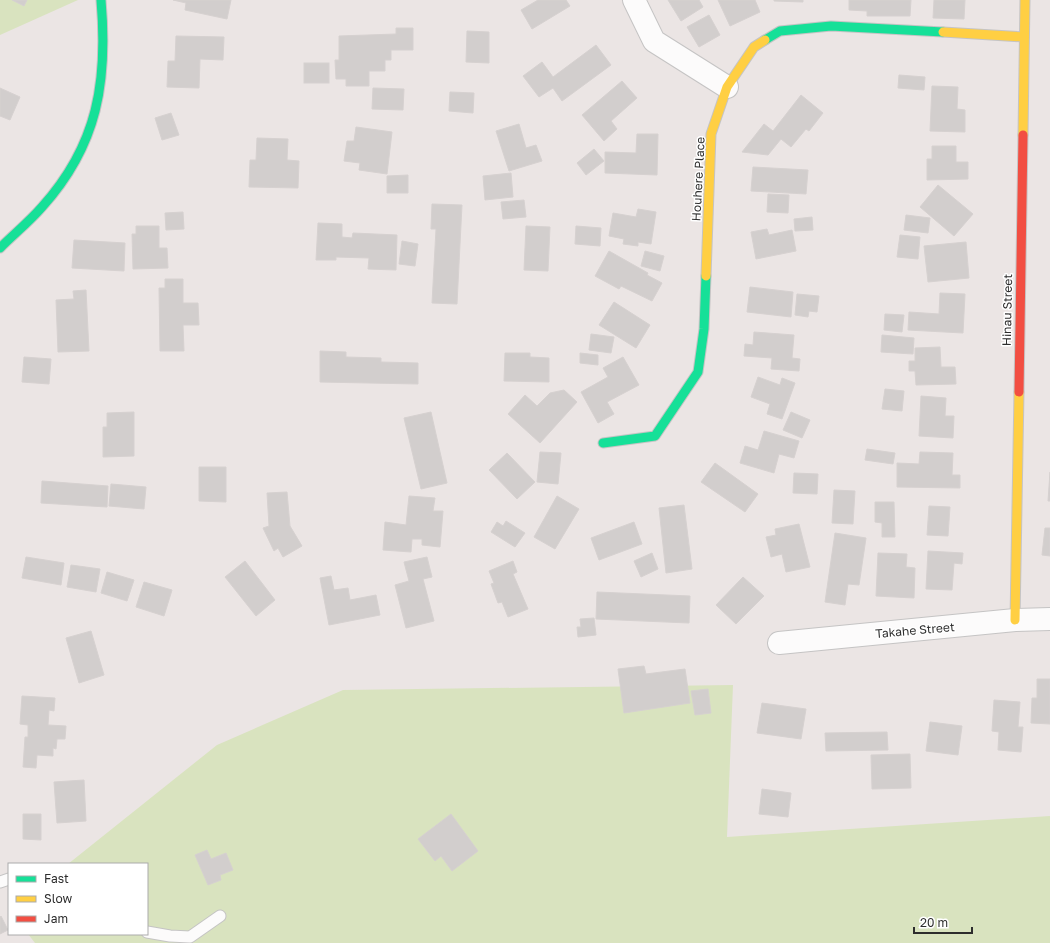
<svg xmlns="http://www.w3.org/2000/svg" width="1050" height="943" font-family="'Golos Text',sans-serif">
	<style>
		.green { fill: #d9e3bf }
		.building { fill: #d2cecd; stroke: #d6d1d0 }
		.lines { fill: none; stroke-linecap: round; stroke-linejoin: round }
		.lane-casing { stroke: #c5c4c4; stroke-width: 13 }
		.street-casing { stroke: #c5c4c4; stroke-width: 24 }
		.fast-casing { stroke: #c5c4c4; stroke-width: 11 }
		.slow-casing { stroke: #c5c4c4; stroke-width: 11 }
		.jam-casing { stroke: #c5c4c4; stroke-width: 11 }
		.lane { stroke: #fcfbfb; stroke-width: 11 }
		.street { stroke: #fcfbfb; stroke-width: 22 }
		.fast { stroke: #16e098; stroke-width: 9 }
		.slow { stroke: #ffcf43; stroke-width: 9 }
		.jam { stroke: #f24e42; stroke-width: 9 }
		.labels { text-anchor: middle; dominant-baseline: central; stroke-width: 3; stroke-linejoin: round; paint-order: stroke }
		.street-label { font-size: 12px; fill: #2d2d2d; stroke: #fff }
	</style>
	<rect width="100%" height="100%" fill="#ebe5e4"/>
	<g class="green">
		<polygon points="0,0 78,0 0,35"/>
		<polygon points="733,685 727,837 1050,816 1050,943 35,943 28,934 147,934 147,864 68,864 217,745 343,690"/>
	</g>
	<g class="building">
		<polygon points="12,0 27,0 24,6"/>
		<polygon points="173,0 231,0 227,19 185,10 186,3"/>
		<polygon points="538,0 566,0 570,6 532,29 521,10"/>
		<polygon points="668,0 699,0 703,7 681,21"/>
		<polygon points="718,0 755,0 760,12 730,26"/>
		<polygon points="774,0 803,0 803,2 774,1"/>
		<polygon points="849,0 911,0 910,16 867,16 867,11 849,10"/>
		<polygon points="934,0 965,0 964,19 933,18"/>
		<polygon points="709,15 720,35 699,47 687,27"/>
		<polygon points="396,28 413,28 413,50 391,50 391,60 385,60 385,71 369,71 369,86 346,86 346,79 336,79 335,60 339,60 339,36 396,34"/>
		<polygon points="467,31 489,32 489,63 466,62"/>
		<polygon points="176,36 224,37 223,60 200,59 199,88 167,87 168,61 175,61"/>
		<polygon points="596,45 611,65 562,101 553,88 539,97 523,76 542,62 553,77"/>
		<rect x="304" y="63" width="25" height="20"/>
		<polygon points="899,75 925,77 924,90 898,88"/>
		<polygon points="622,81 637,98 611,121 617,129 604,141 582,115"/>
		<polygon points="932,86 958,87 957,109 965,110 965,132 930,131"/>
		<polygon points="0,88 20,97 10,120 0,116"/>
		<polygon points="373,88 404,89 403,110 372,109"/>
		<polygon points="450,92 474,93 473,113 449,111"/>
		<polygon points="801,95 823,113 809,131 806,129 791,147 781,139 768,155 742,152 764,124 773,131"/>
		<polygon points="171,113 179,135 162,140 155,118"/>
		<polygon points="519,124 526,148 536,145 542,161 509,171 496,131"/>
		<polygon points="356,127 392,132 387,174 359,170 360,163 344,161 347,141 354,141"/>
		<polygon points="637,134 658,134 657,175 605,173 605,152 636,153"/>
		<polygon points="257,138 288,139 287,160 299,161 298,188 249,187 250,160 256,160"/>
		<polygon points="932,146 956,146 956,162 968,162 968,179 927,180 927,159 932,159"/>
		<polygon points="594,149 604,161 586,175 577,163"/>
		<polygon points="753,167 808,170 806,194 751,191"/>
		<polygon points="511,173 513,197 485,200 483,176"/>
		<polygon points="408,175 408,193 387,193 387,176"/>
		<polygon points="938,185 973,214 954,236 920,207"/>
		<polygon points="768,194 789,195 788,213 767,212"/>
		<polygon points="524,200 526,217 503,219 501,202"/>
		<polygon points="432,204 462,205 457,304 432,303 436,229 431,229"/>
		<polygon points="638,209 656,212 651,244 638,242 638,246 623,244 624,239 609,236 613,213 636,217"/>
		<polygon points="183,212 184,229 166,230 165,213"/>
		<polygon points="906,215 930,218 928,233 904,230"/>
		<polygon points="812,217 813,230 795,231 794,219"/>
		<polygon points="318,223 342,224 342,237 352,238 353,233 397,235 396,270 368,269 369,258 336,257 336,260 316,260"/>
		<polygon points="136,226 159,226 159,248 167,248 168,268 133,269 132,234 136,234"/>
		<polygon points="526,226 550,227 548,271 524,270"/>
		<polygon points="576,226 601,228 600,246 575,244"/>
		<polygon points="767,229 769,235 792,230 796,251 756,259 751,232"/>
		<polygon points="900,235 920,237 918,259 897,257"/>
		<polygon points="74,240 125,243 124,271 72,268"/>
		<polygon points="402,241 418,244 415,266 399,264"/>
		<polygon points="966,242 969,278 928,282 924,246"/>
		<polygon points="609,251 648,273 647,275 662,283 652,301 621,286 619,289 595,276"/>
		<polygon points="645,251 664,256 660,271 641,266"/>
		<polygon points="165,279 183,279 183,303 198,303 199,325 183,325 184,351 160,351 159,288 165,288"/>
		<polygon points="750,287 793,292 791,317 747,312"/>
		<polygon points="86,290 89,351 58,352 56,300 74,299 73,291"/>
		<polygon points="940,293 965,294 963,333 908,330 909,312 939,314"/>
		<polygon points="797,294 819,296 817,312 809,311 808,317 795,315"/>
		<polygon points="614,302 650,325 636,348 599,325"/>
		<polygon points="885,314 904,315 902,332 884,330"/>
		<polygon points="754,332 794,335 792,358 800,359 799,371 771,369 772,358 744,356 745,344 753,345"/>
		<polygon points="591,334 614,337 611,353 589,350"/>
		<polygon points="882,335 914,338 913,354 881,352"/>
		<polygon points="940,347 941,367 955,367 956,384 916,385 915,371 909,371 909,361 915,361 915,348"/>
		<polygon points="320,351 346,352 346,357 381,358 381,362 418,363 418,384 320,382"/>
		<polygon points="505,353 530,353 530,357 549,358 549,382 504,381"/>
		<polygon points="580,353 598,355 598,365 580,363"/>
		<polygon points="24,357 51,359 49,384 22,382"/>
		<polygon points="623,357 639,385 607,402 614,414 598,423 581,392 608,377 603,368"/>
		<polygon points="758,377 780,385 782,378 795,383 782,419 767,414 770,404 751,397"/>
		<polygon points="885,389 904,391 902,411 882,409"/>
		<polygon points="564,390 577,402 540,443 508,414 525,395 537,406 550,393"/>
		<polygon points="921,396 946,398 945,416 954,416 953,438 919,436"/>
		<polygon points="134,412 134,456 103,457 103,427 107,427 107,413"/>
		<polygon points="431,412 447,483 421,489 404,418"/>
		<polygon points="791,412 810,420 802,438 783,430"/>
		<polygon points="764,431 799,441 794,458 779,454 774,473 740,463 745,446 758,450"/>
		<polygon points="867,449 895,453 893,464 865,460"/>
		<polygon points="540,452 561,453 558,484 537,482"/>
		<polygon points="920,452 953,453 952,475 960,475 960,488 897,487 897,463 919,464"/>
		<polygon points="507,453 535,482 517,499 489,470"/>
		<polygon points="715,463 758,494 745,512 701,482"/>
		<polygon points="199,467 226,467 226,502 199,501"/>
		<polygon points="1050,472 1050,501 1048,501"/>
		<polygon points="794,473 818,474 817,494 793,493"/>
		<polygon points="42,481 108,486 107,507 41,503"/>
		<polygon points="111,484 146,487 144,509 109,506"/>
		<polygon points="834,490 855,491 853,524 832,523"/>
		<polygon points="287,492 290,526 302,546 283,557 278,548 274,551 263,528 269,526 267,493"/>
		<polygon points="409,496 435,498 433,511 443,511 440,547 422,545 422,539 412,539 411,552 383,550 385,522 406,525"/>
		<polygon points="557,496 579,509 555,549 534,537"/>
		<polygon points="875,502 894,502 895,537 882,537 882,523 875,522"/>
		<polygon points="684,505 692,569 666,573 659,508"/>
		<polygon points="929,506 950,507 948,536 927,535"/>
		<polygon points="506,521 525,533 515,547 491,532 497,522 503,526"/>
		<polygon points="634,522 642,544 599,560 591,538"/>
		<polygon points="799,524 810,567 786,572 782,554 771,557 766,537 776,535 775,529"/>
		<polygon points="1045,528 1050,528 1050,556 1042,555"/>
		<polygon points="835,533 866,538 859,585 848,584 845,605 825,602"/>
		<polygon points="928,551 963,553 962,564 954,563 952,590 926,589"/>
		<polygon points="652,553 658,569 641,577 634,561"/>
		<polygon points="878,553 907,554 906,567 915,568 914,598 876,596"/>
		<polygon points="26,557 64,563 61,585 22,578"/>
		<polygon points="427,557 432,577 423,579 434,621 406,628 395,585 409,581 404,562"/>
		<polygon points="245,561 275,600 256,616 225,577"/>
		<polygon points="513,561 517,572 513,574 528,609 508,617 502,602 498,603 491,584 494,583 489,571"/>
		<polygon points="71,565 100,569 96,592 67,587"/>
		<polygon points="107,572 134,580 127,601 101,593"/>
		<polygon points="331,576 334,590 348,588 350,600 376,595 380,615 329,625 320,578"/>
		<polygon points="743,577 764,596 736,624 716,605"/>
		<polygon points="144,582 172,590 164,616 136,607"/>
		<polygon points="597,592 690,596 689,623 596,619"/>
		<polygon points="594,618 596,635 578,637 577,627 581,627 580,619"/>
		<polygon points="91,631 104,675 79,683 66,638"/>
		<polygon points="644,666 646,674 685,669 690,703 624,713 618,669"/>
		<polygon points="1037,679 1050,679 1050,724 1031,723 1032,698 1037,698"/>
		<polygon points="708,689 711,713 695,715 691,691"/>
		<polygon points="22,696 55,698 54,711 49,710 48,725 66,726 65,739 57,739 56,749 53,748 53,756 37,755 36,768 23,767 25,737 28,737 28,725 20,724"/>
		<polygon points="994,700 1020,702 1018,727 1023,727 1021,752 998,750 999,732 992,731"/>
		<polygon points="762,703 806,709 801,739 757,733"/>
		<polygon points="930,722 962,726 958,755 926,751"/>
		<polygon points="887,732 888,750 826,751 825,733"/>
		<polygon points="910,754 911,788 872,789 871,755"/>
		<polygon points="84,780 86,821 57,823 54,782"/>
		<polygon points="762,789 791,793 788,817 759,814"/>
		<polygon points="23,814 41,814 41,840 23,839"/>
		<polygon points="451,814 478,851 452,871 441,856 435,861 418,839"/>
		<polygon points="207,850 211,859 226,853 233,870 220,875 221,880 208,885 195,855"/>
		<polygon points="1,916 8,930 0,934 0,917"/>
	</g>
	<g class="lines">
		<defs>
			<g id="lane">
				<polyline points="0,882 9,879"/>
				<polyline points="147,932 170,936 190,937 220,916"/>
			</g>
			<g id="street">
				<polyline points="634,0 654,41 727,87"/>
				<polyline points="779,643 1015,620 1050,619"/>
			</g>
			<g id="fast">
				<polyline points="765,40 780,31 831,26 943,32"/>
				<path d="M0,248C14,234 29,222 42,207C98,145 108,81 101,0"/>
				<polyline points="603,443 655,436 698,372 704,329 706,276"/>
			</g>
			<g id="slow">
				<polyline points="943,32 1024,37"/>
				<polyline points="1023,135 1025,0"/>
				<polyline points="706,276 711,134 727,87 754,47 765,40"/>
				<polyline points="1015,620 1019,392"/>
			</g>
			<polyline id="jam" points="1019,392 1023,135"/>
		</defs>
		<use href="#lane" class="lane-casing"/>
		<use href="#street" class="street-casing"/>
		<use href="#fast" class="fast-casing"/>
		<use href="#slow" class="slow-casing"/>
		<use href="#jam" class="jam-casing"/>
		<use href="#lane" class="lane"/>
		<use href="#street" class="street"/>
		<use href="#fast" class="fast"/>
		<use href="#slow" class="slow"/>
		<use href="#jam" class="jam"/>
	</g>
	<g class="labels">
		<g class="street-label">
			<text transform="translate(698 179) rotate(-87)">Houhere Place</text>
			<text transform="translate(1007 310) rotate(-89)">Hinau Street</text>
			<text transform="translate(915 630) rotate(-5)">Takahe Street</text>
		</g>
	</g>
	<rect x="8" y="863" width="140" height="72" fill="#ffffff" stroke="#ababab"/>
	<rect x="16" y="876" width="20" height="6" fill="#16e098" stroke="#ababab"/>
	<text x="44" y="883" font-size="12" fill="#2d2d2d">Fast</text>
	<rect x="16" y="896" width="20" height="6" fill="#ffcf43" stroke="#ababab"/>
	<text x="44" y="903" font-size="12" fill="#2d2d2d">Slow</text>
	<rect x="16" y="916" width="20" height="6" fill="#f24e42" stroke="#ababab"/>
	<text x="44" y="923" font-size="12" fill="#2d2d2d">Jam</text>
	<path d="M914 927v6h58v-6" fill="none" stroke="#2d2d2d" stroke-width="2"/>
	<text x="920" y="927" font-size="12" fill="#2d2d2d" stroke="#ffffff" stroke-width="3" paint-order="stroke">20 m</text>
</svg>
